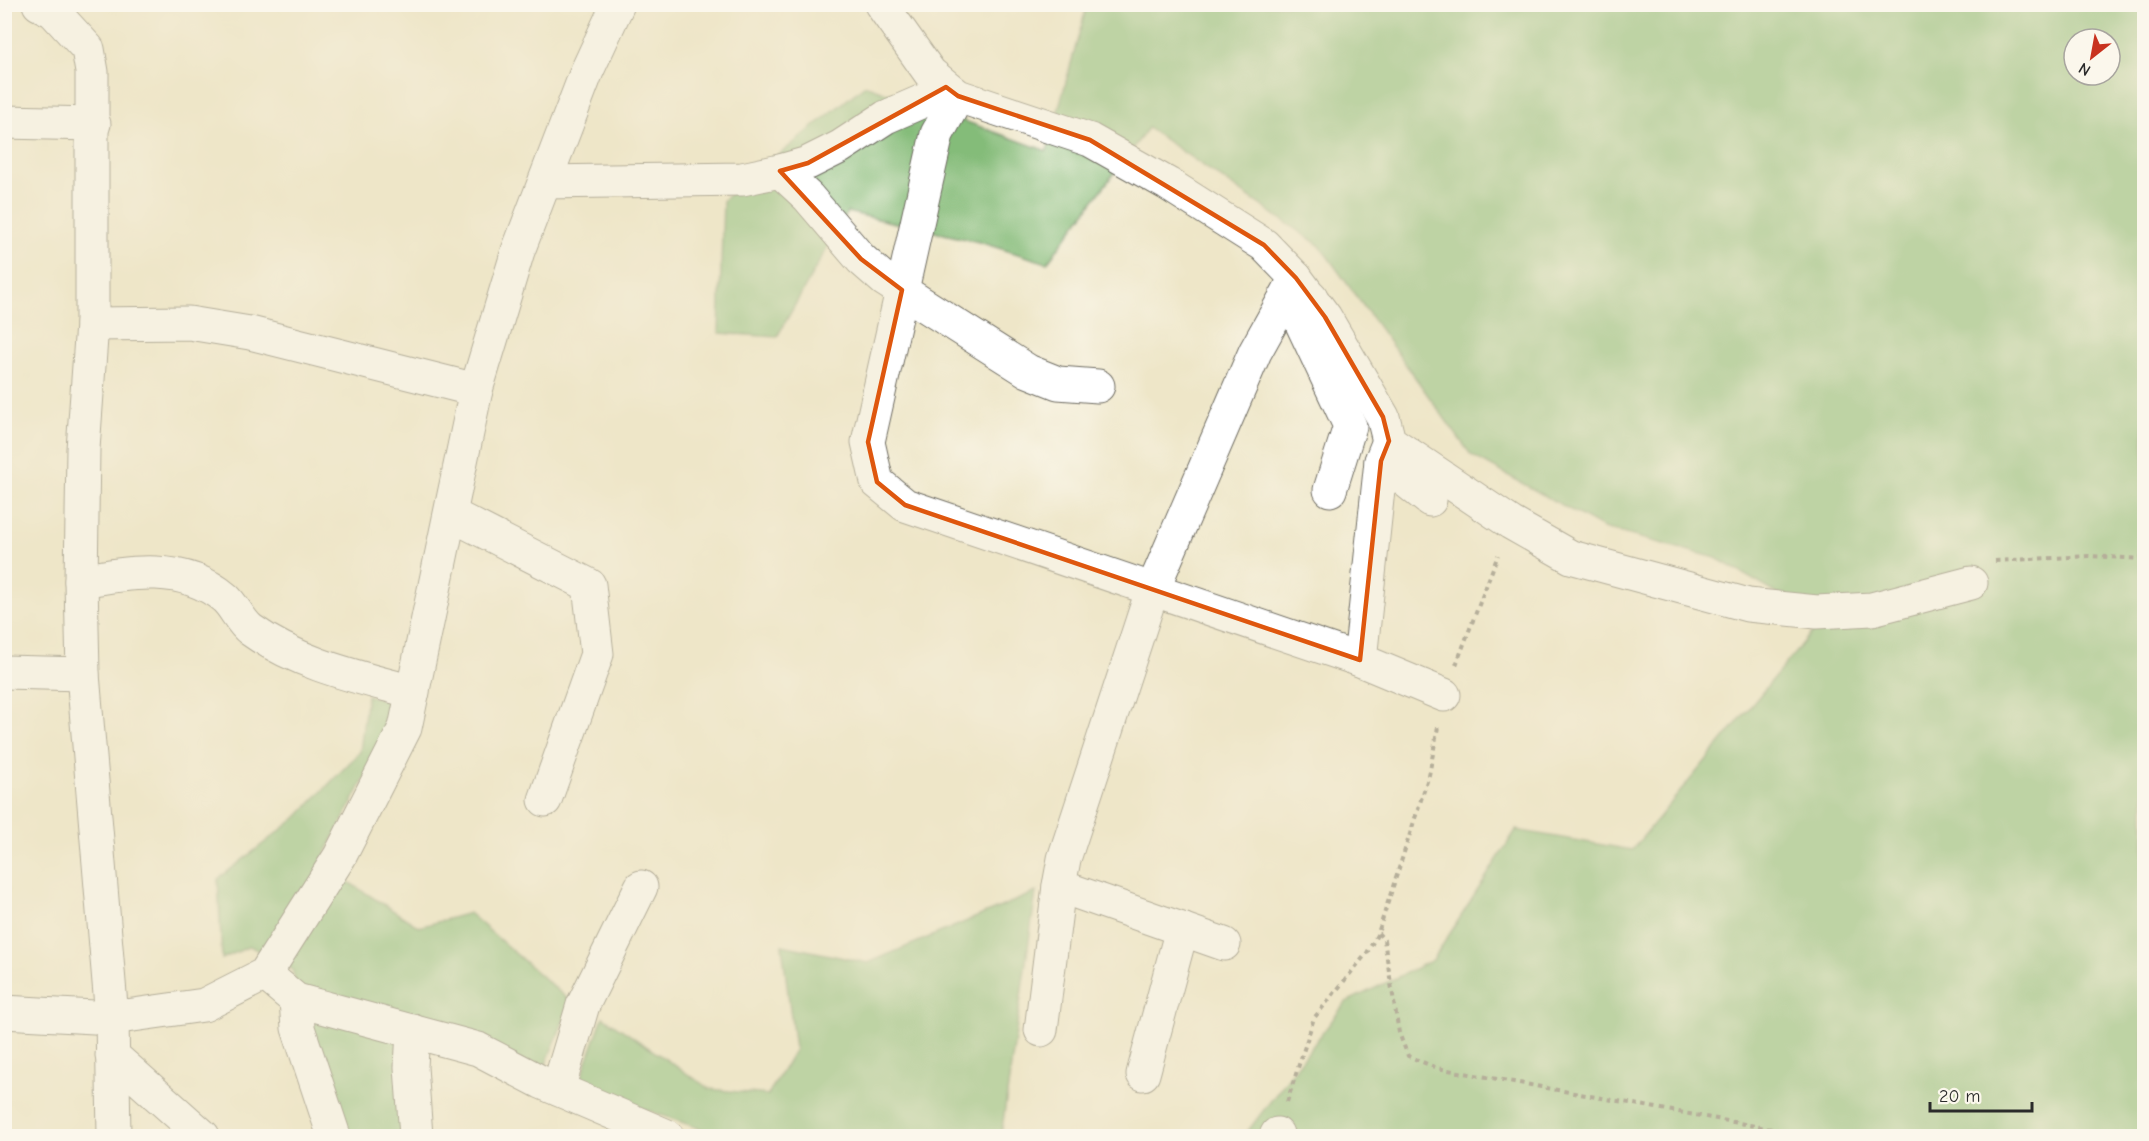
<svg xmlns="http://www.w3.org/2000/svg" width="2149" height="1141" font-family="'Comic Neue',sans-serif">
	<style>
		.forest { fill: #84bc79; stroke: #587452; stroke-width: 1.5; fill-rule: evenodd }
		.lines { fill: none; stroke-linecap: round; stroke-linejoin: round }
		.minor-casing { stroke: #6f6c62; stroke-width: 35 }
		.path { stroke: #6f6c62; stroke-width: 4; stroke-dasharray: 4.5 4.5; stroke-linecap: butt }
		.minor { stroke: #fff; stroke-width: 33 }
		.marked { fill: none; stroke: #df570e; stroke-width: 4.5; stroke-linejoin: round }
	</style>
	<rect width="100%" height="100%" fill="#fbf7ec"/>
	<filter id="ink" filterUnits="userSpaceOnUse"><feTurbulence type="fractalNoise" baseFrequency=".0167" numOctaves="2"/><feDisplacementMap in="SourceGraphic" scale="12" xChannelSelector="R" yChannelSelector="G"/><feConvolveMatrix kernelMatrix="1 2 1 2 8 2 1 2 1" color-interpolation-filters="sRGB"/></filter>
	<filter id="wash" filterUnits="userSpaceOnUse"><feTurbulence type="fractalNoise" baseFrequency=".008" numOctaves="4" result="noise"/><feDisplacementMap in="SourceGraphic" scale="24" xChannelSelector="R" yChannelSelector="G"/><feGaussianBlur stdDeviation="1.35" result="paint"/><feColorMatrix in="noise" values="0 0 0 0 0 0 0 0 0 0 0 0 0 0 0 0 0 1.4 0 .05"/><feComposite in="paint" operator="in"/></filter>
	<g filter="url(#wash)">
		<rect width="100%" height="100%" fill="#eee6c8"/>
		<g class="forest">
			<path d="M1087,5H2144V1136H1244L1346,1002L1433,960L1516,830L1632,850L1822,620L1716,558L1603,528L1471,455L1320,246L1148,128L1047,263L979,242L847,212L777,337L719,333L723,200L865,85L1047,151ZM2074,39H2110V75H2074Z"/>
			<polygon points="367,695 397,703 390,730 320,864 419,927 469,913 571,1002 544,1069 409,1020 407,1136 344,1136 307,1026 292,969 250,946 222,959 218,879 296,818 360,752"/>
			<polygon points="1036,892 1001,1136 705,1136 704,1130 578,1086 603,1017 710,1089 768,1095 795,1049 782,945 868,963"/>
		</g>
	</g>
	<g filter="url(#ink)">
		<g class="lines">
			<defs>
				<g id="minor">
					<polyline points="39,4 53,11 88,49 92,72 92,324 83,449 81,581 83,674 112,1018 114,1136"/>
					<polyline points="881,4 930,73 958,96 1090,140 1168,184 1264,245 1296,278 1325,317 1383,417 1389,441 1511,523 1571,557 1748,605 1817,612 1872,609 1971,583"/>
					<polyline points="958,96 937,134 868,442 877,482 905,505 1360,660 1444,695"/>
					<polyline points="4,122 94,124"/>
					<polyline points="780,171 808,197 861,259 885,280 1028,371 1058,383 1098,386"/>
					<polyline points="545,182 742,179 780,171 808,163 840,147 886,117 932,97 946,87"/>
					<polyline points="1311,297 1302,324 1350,426 1330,490"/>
					<polyline points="92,324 189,323 250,333 476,390"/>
					<polyline points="1381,461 1430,500"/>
					<polyline points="452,515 589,585 597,654 545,800"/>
					<path d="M81,581C130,572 184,563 225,598C235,607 240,622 251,630C298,664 358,677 413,692"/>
					<polyline points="1360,660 1381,461 1389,441"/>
					<polyline points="4,672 83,674"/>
					<polyline points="1224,944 1059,886 1064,859 1152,591 1255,352 1296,278"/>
					<polyline points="265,974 296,1000 478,1049 541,1082 667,1136"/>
					<polyline points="296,1000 298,1028 334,1136"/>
					<polyline points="4,1012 112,1018 204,1005 265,974 340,856 405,728 476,390 518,251 587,71 618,4"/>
					<polyline points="1041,1030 1059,886"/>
					<polyline points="413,1031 411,1067 416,1136"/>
					<polyline points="112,1055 203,1136"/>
					<polyline points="1143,1074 1182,929"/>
					<polyline points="558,1089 583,1005 641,887"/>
					<polyline points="1276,1136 1277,1134"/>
				</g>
			</defs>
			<use href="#minor" class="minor-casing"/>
			<g class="path">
				<polyline points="1995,561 2089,556 2144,559"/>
				<polyline points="1456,665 1498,555"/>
				<polyline points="1378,933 1384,940 1399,1033 1408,1056 1437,1068 1810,1136"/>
				<polyline points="1287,1102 1314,1018 1367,953 1378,933 1429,775 1438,727"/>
			</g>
			<use href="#minor" class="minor"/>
		</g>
	</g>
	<path d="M0 0H2149V1141H0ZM946,87L958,96L1090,140L1264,245L1296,278L1325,317L1383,417L1389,441L1381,461L1360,660L905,505L877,482L868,442L902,290L861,259L780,171L808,163Z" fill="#eee6c8" fill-opacity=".55" fill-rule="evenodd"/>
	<path class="marked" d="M946,87L958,96L1090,140L1264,245L1296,278L1325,317L1383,417L1389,441L1381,461L1360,660L905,505L877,482L868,442L902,290L861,259L780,171L808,163Z"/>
	<rect width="2149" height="1141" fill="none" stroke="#fbf7ec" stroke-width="24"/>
	<g transform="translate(2092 57) rotate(211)"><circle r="28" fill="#fbf7ec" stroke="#a8a59f" stroke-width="1.5"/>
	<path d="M0-4.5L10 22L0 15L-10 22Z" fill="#c8321e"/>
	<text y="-9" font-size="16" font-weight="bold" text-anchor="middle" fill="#2b2b2b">N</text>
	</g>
	<path d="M1930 1102v9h102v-9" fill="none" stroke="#2b2b2b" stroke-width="3"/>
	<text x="1939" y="1102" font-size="18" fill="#2b2b2b" stroke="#fbf7ec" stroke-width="4.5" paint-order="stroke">20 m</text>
</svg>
